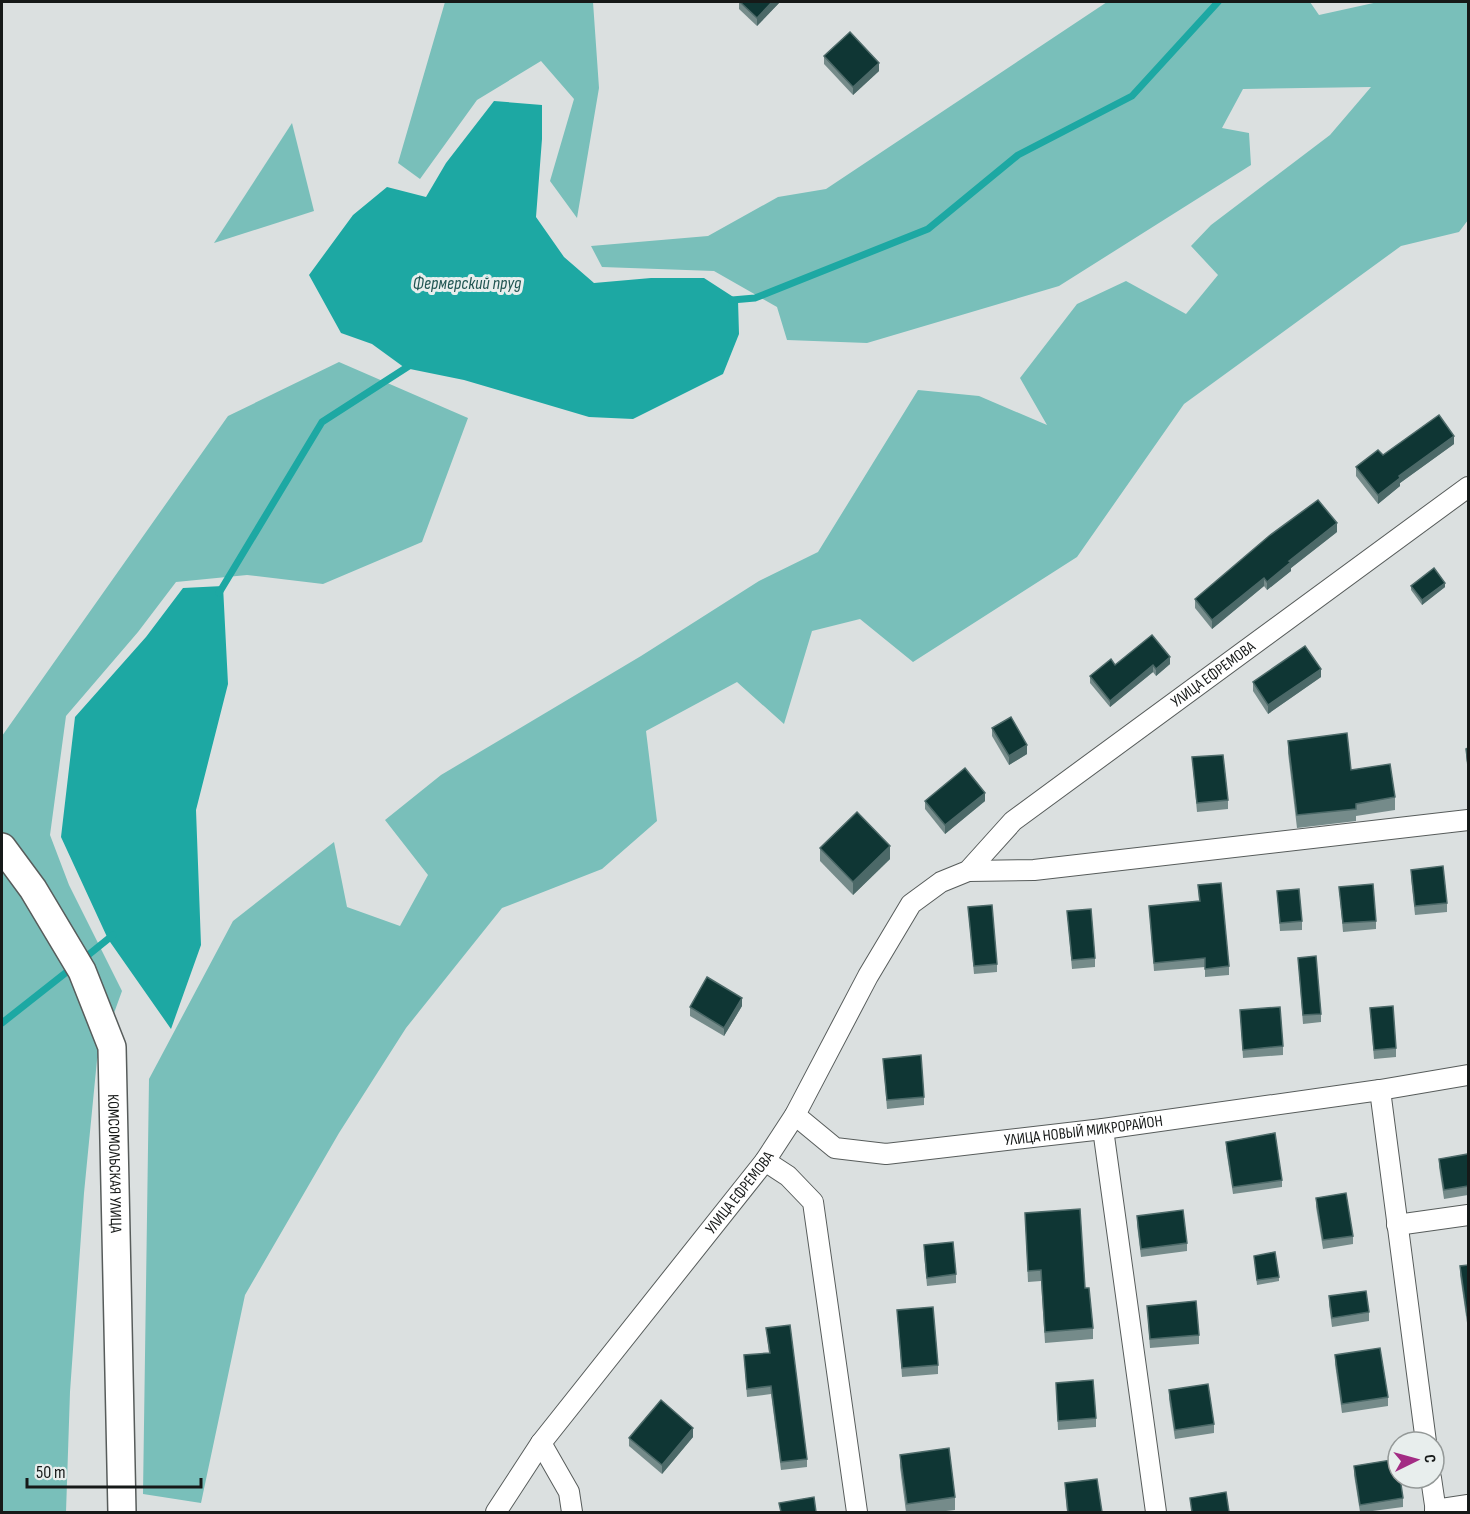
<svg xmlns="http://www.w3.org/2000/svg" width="1470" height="1514" font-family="'Sofia Sans Condensed',sans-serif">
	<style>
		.green { fill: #79bfba }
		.water { fill: #1da8a3 }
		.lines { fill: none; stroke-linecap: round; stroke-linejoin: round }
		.stream { stroke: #1da8a3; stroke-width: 7 }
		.street-casing { stroke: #575c5b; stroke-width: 22 }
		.secondary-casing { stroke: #575c5b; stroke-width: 30 }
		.street { stroke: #fff; stroke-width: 20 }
		.secondary { stroke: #fff; stroke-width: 27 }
		.wall { fill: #758b8a }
		.shaded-wall { fill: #4c6968 }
		.building { fill: #0f3634; stroke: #4c6968; stroke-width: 1.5 }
		.labels { text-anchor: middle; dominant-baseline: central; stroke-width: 6; stroke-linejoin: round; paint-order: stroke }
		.street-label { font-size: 16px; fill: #161918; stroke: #e8eeed }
		.water-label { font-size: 18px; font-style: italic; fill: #225653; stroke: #e8eeed }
	</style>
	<rect width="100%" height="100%" fill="#dbe0e0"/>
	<g class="green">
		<polygon points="445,2 593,2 599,88 577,218 550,181 574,99 541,61 477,100 420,179 398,163"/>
		<polygon points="1107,2 1310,2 1319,15 1378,2 1468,2 1468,220 1459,232 1401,246 1184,404 1077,557 913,662 860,619 812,631 784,724 737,682 646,731 657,821 602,869 502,908 406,1028 339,1133 245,1295 201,1503 143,1494 149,1079 233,921 334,842 347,907 400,926 428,875 385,820 441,775 641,656 759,581 818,552 918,390 979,396 1047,425 1020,378 1077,304 1126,281 1186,314 1218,275 1191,246 1211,225 1330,135 1371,87 1243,89 1222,128 1249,133 1251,165 1059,286 867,343 787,340 777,307 714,271 602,267 591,246 708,236 778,197 826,189"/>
		<polygon points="292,123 314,211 214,243"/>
		<polygon points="339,362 468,418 422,542 323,584 247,575 176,582 138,632 66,716 50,835 69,885 122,991 97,1060 84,1193 70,1392 66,1512 2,1512 2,736 228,416"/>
	</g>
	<g class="water">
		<polygon points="494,101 542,105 542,139 536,217 564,257 594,283 651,278 704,278 738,300 739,334 723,374 633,419 589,417 464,380 405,368 372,344 341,333 309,275 353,215 387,187 426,197 446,163"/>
		<polygon points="223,586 228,684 196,810 201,945 171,1029 108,939 61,837 75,717 146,637 183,588"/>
	</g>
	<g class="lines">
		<g class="stream">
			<polyline points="732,300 755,298 928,229 1018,155 1132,96 1218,2"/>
			<polyline points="219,593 322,422 412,364"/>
			<polyline points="82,960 113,935"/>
			<polyline points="2,1023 73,967"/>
		</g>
		<defs>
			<g id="street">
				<polyline points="968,871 1034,870 1468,820"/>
				<polyline points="1380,1090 1426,1442"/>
				<path id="s1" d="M795,1115L835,1148L886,1154L1103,1129L1380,1090L1468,1075"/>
				<polyline points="1103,1129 1156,1512"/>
				<polyline points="765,1161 788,1176 813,1202 857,1512"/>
				<polyline points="1397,1225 1468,1215"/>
				<polyline points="541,1443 569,1492 572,1512"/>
				<polyline points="1431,1478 1436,1512"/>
				<polyline points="1435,1510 1468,1505"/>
				<path id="s2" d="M496,1512L541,1443L765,1161L795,1115L868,976L911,904L941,882L968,871L1013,821L1468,487"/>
			</g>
			<g id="secondary">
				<path id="s3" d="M2,847L33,889L82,971L112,1047L122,1512"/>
			</g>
		</defs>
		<use href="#street" class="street-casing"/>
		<use href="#secondary" class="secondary-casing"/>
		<use href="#street" class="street"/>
		<use href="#secondary" class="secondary"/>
	</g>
	<g class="wall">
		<polygon points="739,2 780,2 757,26 739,9"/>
		<polygon points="824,56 879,71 853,95 824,64"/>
		<polygon points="1454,444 1400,483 1400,486 1378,504 1356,476 1356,467 1383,455"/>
		<polygon points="1337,532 1291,568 1291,571 1267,590 1264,586 1212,629 1195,608 1195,599"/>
		<polygon points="1411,586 1445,587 1422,605 1411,590"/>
		<polygon points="1170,664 1156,676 1153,672 1110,707 1090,683 1090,676 1115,665"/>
		<polygon points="1321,677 1268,714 1253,691 1253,682"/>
		<polygon points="992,728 1027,754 1009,765 992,736"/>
		<polygon points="1288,741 1351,770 1395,797 1395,810 1356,816 1356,821 1297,828 1288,753"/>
		<polygon points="1468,748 1468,772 1466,757 1466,749"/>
		<polygon points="1192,757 1228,800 1228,809 1197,812"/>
		<polygon points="925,801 985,801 945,834 925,809"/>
		<polygon points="820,848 890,859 853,895 820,861"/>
		<polygon points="1411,870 1447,903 1447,912 1415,915 1411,878"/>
		<polygon points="1198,885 1229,966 1229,975 1205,977 1205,967 1154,971 1149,906 1199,901"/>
		<polygon points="1339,887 1376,921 1376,929 1343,932"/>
		<polygon points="1277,891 1302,921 1302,930 1280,931"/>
		<polygon points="968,907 997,964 997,972 974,974"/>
		<polygon points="1067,911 1095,958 1095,967 1072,969"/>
		<polygon points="1298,958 1321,1014 1321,1022 1303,1024"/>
		<polygon points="742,1006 724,1036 690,1016 690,1007"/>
		<polygon points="1370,1008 1396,1048 1396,1057 1374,1059"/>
		<polygon points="1240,1010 1283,1046 1283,1055 1243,1058"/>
		<polygon points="883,1059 924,1097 924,1105 887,1109"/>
		<polygon points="1226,1142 1282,1180 1282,1187 1233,1194 1226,1149"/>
		<polygon points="1468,1154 1468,1195 1444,1199 1439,1167 1439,1159"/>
		<polygon points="1316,1198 1353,1236 1353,1244 1323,1249 1316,1207"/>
		<polygon points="1025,1213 1085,1288 1093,1328 1093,1339 1045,1343 1041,1281 1028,1282"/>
		<polygon points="1137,1216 1187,1243 1187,1251 1141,1257 1137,1225"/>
		<polygon points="924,1245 956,1274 956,1283 927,1286 924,1254"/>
		<polygon points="1254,1256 1279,1277 1279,1281 1257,1285"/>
		<polygon points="1468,1265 1468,1323 1467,1323 1460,1275 1460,1266"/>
		<polygon points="1329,1296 1369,1312 1369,1321 1332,1327 1329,1305"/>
		<polygon points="1147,1306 1199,1335 1199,1344 1150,1348"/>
		<polygon points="897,1310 938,1365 938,1374 902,1377"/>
		<polygon points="766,1328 807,1459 807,1467 781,1470 771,1394 747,1397 744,1355 769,1353"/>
		<polygon points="1335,1355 1388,1397 1388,1406 1342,1413 1335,1364"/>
		<polygon points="1056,1383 1096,1418 1096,1427 1058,1430"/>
		<polygon points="1169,1390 1214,1424 1214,1433 1175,1439 1169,1399"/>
		<polygon points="693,1437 662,1474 629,1446 629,1438"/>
		<polygon points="900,1455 955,1497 955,1510 937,1512 906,1512 900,1467"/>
		<polygon points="1354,1466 1403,1498 1403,1507 1365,1512 1360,1512 1354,1475"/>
		<polygon points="1065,1483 1102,1512 1067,1512 1065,1491"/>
	</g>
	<g class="shaded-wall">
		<polygon points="772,2 780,2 757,26 757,18"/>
		<polygon points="879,63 879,71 853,95 853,87"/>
		<polygon points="1454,436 1454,444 1400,483 1400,486 1378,504 1378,495 1399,476"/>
		<polygon points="1337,523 1337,532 1291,568 1291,571 1267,590 1267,582 1289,561"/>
		<polygon points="1264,578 1264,586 1212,629 1212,620"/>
		<polygon points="1445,583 1445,587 1422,605 1422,600"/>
		<polygon points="1170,657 1170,664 1156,676 1156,669"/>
		<polygon points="1153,665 1153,672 1110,707 1110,701"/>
		<polygon points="1321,669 1321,677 1268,714 1268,705"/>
		<polygon points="1027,745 1027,754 1009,765 1009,756"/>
		<polygon points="985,793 985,801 945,834 945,825"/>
		<polygon points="890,846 890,859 853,895 853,882"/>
		<polygon points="742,998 742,1006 724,1036 724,1028"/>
		<polygon points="693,1428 693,1437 662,1474 662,1465"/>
	</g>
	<g class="building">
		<polygon points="740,2 772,2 757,18"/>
		<polygon points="850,32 879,63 853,87 824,56"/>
		<polygon points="1439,415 1454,436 1399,476 1400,478 1378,495 1356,467 1378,450 1383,455"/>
		<polygon points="1318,500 1337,523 1289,561 1291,562 1267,582 1264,578 1212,620 1195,599 1269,536"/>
		<polygon points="1434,568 1445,583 1422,600 1411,586"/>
		<polygon points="1152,635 1170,657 1156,669 1153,665 1110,701 1090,676 1111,659 1115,665"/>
		<polygon points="1305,646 1321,669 1268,705 1253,682"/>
		<polygon points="1011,717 1027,745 1009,756 992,728"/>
		<polygon points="1347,733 1351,770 1390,764 1395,797 1356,804 1356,809 1297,815 1288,741"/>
		<polygon points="1468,748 1468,764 1466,749"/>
		<polygon points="1223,755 1228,800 1197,803 1192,757"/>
		<polygon points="965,768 985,793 945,825 925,801"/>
		<polygon points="857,812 890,846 853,882 820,848"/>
		<polygon points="1443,866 1447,903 1415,906 1411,870"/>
		<polygon points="1221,883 1229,966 1205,969 1205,958 1154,963 1149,906 1200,901 1198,885"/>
		<polygon points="1373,884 1376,921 1343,923 1339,887"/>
		<polygon points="1299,889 1302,921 1280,923 1277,891"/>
		<polygon points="992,905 997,964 974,966 968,907"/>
		<polygon points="1091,909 1095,958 1072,960 1067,911"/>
		<polygon points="1316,956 1321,1014 1303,1015 1298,958"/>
		<polygon points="707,977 742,998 724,1028 690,1007"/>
		<polygon points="1393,1006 1396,1048 1374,1050 1370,1008"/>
		<polygon points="1280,1007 1283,1046 1243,1050 1240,1010"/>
		<polygon points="921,1055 924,1097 887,1100 883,1059"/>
		<polygon points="1275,1133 1282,1180 1233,1187 1226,1142"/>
		<polygon points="1468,1154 1468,1186 1444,1190 1439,1159"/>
		<polygon points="1346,1193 1353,1236 1323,1240 1316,1198"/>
		<polygon points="1080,1209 1085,1288 1089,1288 1093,1328 1045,1332 1041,1270 1028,1271 1025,1213"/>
		<polygon points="1183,1210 1187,1243 1141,1249 1137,1216"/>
		<polygon points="953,1242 956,1274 927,1278 924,1245"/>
		<polygon points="1275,1252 1279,1277 1257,1280 1254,1256"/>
		<polygon points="1468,1265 1468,1314 1467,1315 1460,1266"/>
		<polygon points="1366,1291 1369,1312 1332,1318 1329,1296"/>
		<polygon points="1196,1301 1199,1335 1150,1339 1147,1306"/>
		<polygon points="933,1307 938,1365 902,1368 897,1310"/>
		<polygon points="790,1325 807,1459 781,1462 771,1386 747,1389 744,1355 770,1353 766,1328"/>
		<polygon points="1380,1348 1388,1397 1342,1404 1335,1355"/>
		<polygon points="1093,1380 1096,1418 1058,1421 1056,1383"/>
		<polygon points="1208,1384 1214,1424 1175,1430 1169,1390"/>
		<polygon points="661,1400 693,1428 662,1465 629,1438"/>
		<polygon points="949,1448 955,1497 907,1504 900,1455"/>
		<polygon points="1397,1459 1398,1478 1400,1478 1403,1498 1360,1505 1354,1466"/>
		<polygon points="1097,1479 1102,1512 1068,1512 1065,1483"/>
		<polygon points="1226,1492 1229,1512 1192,1512 1190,1498"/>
		<polygon points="814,1497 816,1512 781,1512 779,1503"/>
	</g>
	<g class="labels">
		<g class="street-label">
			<text stroke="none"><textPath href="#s2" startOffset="1120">УЛИЦА ЕФРЕМОВА</textPath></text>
			<text stroke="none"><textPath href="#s1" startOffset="302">УЛИЦА НОВЫЙ МИКРОРАЙОН</textPath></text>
			<text stroke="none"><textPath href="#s3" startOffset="346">КОМСОМОЛЬСКАЯ УЛИЦА</textPath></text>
			<text stroke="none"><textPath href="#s2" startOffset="402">УЛИЦА ЕФРЕМОВА</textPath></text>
		</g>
		<g class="water-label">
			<text x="467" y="283">Фермерский пруд</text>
		</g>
	</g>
	<rect width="1470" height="1514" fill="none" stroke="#161918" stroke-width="6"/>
	<g transform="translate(1416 1460) rotate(85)"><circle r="28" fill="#e8eeed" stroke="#949998" stroke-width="1.5"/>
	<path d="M0-4.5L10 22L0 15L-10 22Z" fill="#a32c84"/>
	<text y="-9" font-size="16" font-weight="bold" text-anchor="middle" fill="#161918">С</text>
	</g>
	<path d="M27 1478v9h174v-9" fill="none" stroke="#161918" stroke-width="3"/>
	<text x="36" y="1478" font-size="18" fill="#161918" stroke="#e8eeed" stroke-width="4.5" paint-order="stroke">50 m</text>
</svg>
